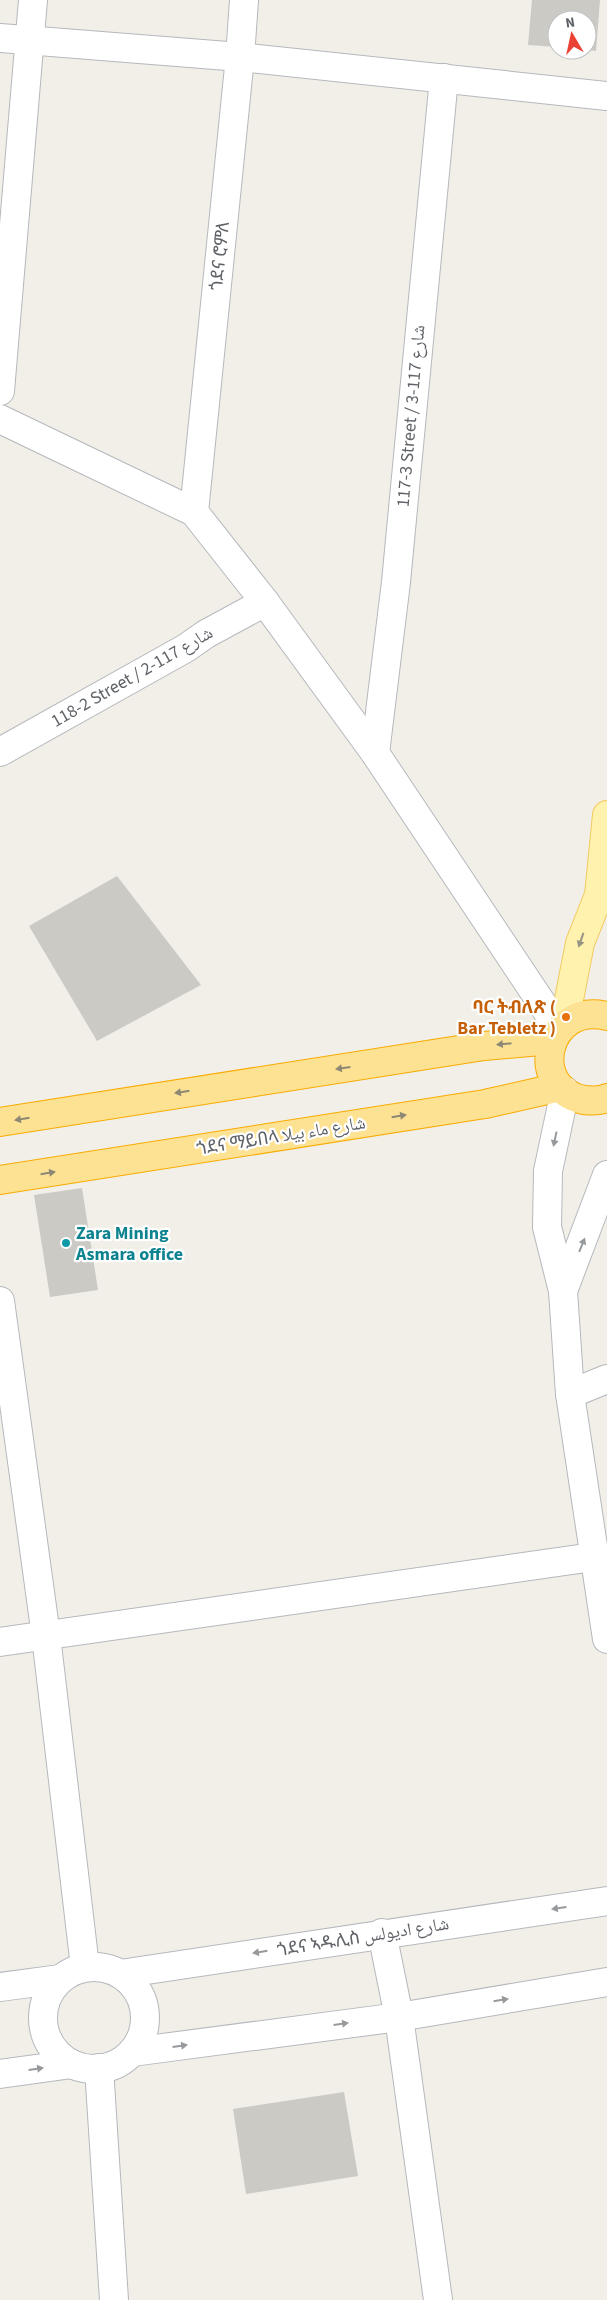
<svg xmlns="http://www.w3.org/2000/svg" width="607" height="2300" font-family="'Source Sans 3','Noto Naskh Arabic','Noto Sans Ethiopic',sans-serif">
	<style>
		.building { fill: #cccac5 }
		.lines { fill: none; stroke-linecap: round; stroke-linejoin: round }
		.minor-casing { stroke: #b5b8bc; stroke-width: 30 }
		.major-casing { stroke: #f2c960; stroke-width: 30 }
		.highway-casing { stroke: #f9ab00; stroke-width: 30 }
		.minor { stroke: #fff; stroke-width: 28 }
		.major { stroke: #fff2af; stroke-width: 28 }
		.highway { stroke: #fde293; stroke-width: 28 }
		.oneway { fill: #979581 }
		.oneway2 { fill: #8e8975 }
		.oneway3 { fill: #979a9d }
		.food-dot { fill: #e8710a; stroke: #fff; stroke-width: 2 }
		.culture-dot { fill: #0f9aa8; stroke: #fff; stroke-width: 2 }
		.labels { text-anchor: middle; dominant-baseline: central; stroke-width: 4.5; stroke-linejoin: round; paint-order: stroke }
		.street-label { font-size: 18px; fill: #5f6368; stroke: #fff }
		.food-label { font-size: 18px; font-weight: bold; fill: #c56008; stroke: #fff; text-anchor: end }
		.culture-label { font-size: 18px; font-weight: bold; fill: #0d838f; stroke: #fff; text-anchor: start }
	</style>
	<rect width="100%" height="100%" fill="#f1efe8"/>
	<g class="building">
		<polygon points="532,0 600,0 596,51 587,50 587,20 557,20 557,47 528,45"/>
		<polygon points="117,876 201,985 97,1041 29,926"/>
		<polygon points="82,1188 98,1290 50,1297 34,1195"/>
		<polygon points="344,2092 358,2176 246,2194 233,2109"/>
	</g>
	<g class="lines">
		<defs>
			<g id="minor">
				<polyline points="0,38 240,57 607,96"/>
				<polyline points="0,391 33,0"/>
				<polyline points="0,419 194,512 265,602 375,753 559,1029"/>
				<polyline points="194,512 240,57 244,0"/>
				<polyline points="0,752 186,648 206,634 265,602"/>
				<polyline points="375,753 396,582 444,78"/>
				<polyline points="565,1091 548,1171 547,1227 563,1291 570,1394 607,1639"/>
				<polyline points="563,1291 607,1175"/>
				<polyline points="0,1301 46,1636 85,1967"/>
				<polyline points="570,1394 607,1379"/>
				<polyline points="0,1642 593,1557"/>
				<polyline points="382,1933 399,2017 438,2300"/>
				<circle cx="94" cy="2018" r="51"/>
				<polyline points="120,1974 607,1901"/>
				<polyline points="0,1987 60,1979"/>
				<polyline points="132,2052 399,2017 607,1982"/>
				<polyline points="99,2068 114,2300"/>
				<polyline points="0,2074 72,2064"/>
			</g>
			<polyline id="major" points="564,1025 580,943 599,895 607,815"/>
			<g id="highway">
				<path d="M607,1016C546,1001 526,1088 584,1100C592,1101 600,1101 607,1098"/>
				<polyline points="0,1122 484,1046 552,1040"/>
				<polyline points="0,1180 485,1104 560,1087"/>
			</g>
		</defs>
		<use href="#minor" class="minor-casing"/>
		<use href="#major" class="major-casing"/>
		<use href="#highway" class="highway-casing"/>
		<use href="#minor" class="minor"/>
		<use href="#major" class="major"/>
		<use href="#highway" class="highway"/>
	</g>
	<defs><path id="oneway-solid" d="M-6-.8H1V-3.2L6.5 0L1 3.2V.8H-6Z" transform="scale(1.25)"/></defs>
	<use class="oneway" href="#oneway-solid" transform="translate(581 940) rotate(109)"/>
	<g class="oneway2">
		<use href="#oneway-solid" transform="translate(504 1044) rotate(175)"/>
		<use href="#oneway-solid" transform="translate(343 1068) rotate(172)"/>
		<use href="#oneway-solid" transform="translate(182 1092) rotate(171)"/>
		<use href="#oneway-solid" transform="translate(399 1116) rotate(-9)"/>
		<use href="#oneway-solid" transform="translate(22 1119) rotate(171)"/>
		<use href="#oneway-solid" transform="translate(48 1173) rotate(-9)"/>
	</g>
	<g class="oneway3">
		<use href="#oneway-solid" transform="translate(555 1139) rotate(102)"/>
		<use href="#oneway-solid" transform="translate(582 1245) rotate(-68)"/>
		<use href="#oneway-solid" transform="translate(559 1908) rotate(172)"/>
		<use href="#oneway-solid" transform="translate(260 1952) rotate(171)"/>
		<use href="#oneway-solid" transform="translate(501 2000) rotate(-9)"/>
		<use href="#oneway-solid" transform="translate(341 2024) rotate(-8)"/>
		<use href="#oneway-solid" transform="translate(180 2046) rotate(-8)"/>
		<use href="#oneway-solid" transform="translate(36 2069) rotate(-8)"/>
	</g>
	<circle class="food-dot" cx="566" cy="1017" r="5"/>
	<circle class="culture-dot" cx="66" cy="1243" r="5"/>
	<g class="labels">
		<g class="street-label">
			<text transform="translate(220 256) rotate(-84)">ጎደና ሮምለ</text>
			<text transform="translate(411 416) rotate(-85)">117-3 Street / شارع 117-3</text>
			<text transform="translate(132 677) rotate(-30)">118-2 Street / شارع 117-2</text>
			<text transform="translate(281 1136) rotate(-9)">ጎደና ማይበላ شارع ماء بيلا</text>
			<text transform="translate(363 1937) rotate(-9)">ጎደና ኣዱሊስ شارع اديولس</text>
		</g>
		<g class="food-label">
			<text x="556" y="1007">ባር ትብለጽ (<tspan x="556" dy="21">Bar Tebletz )</tspan></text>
		</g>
		<g class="culture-label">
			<text x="76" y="1233">Zara Mining<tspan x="76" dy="21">Asmara office</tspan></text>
		</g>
	</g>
	<g transform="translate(572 35) rotate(351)"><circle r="24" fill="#ffffff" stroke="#bfc1c3"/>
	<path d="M0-4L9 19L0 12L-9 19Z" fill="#ea4335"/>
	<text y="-8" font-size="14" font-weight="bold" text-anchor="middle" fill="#5f6368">N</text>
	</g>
</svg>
